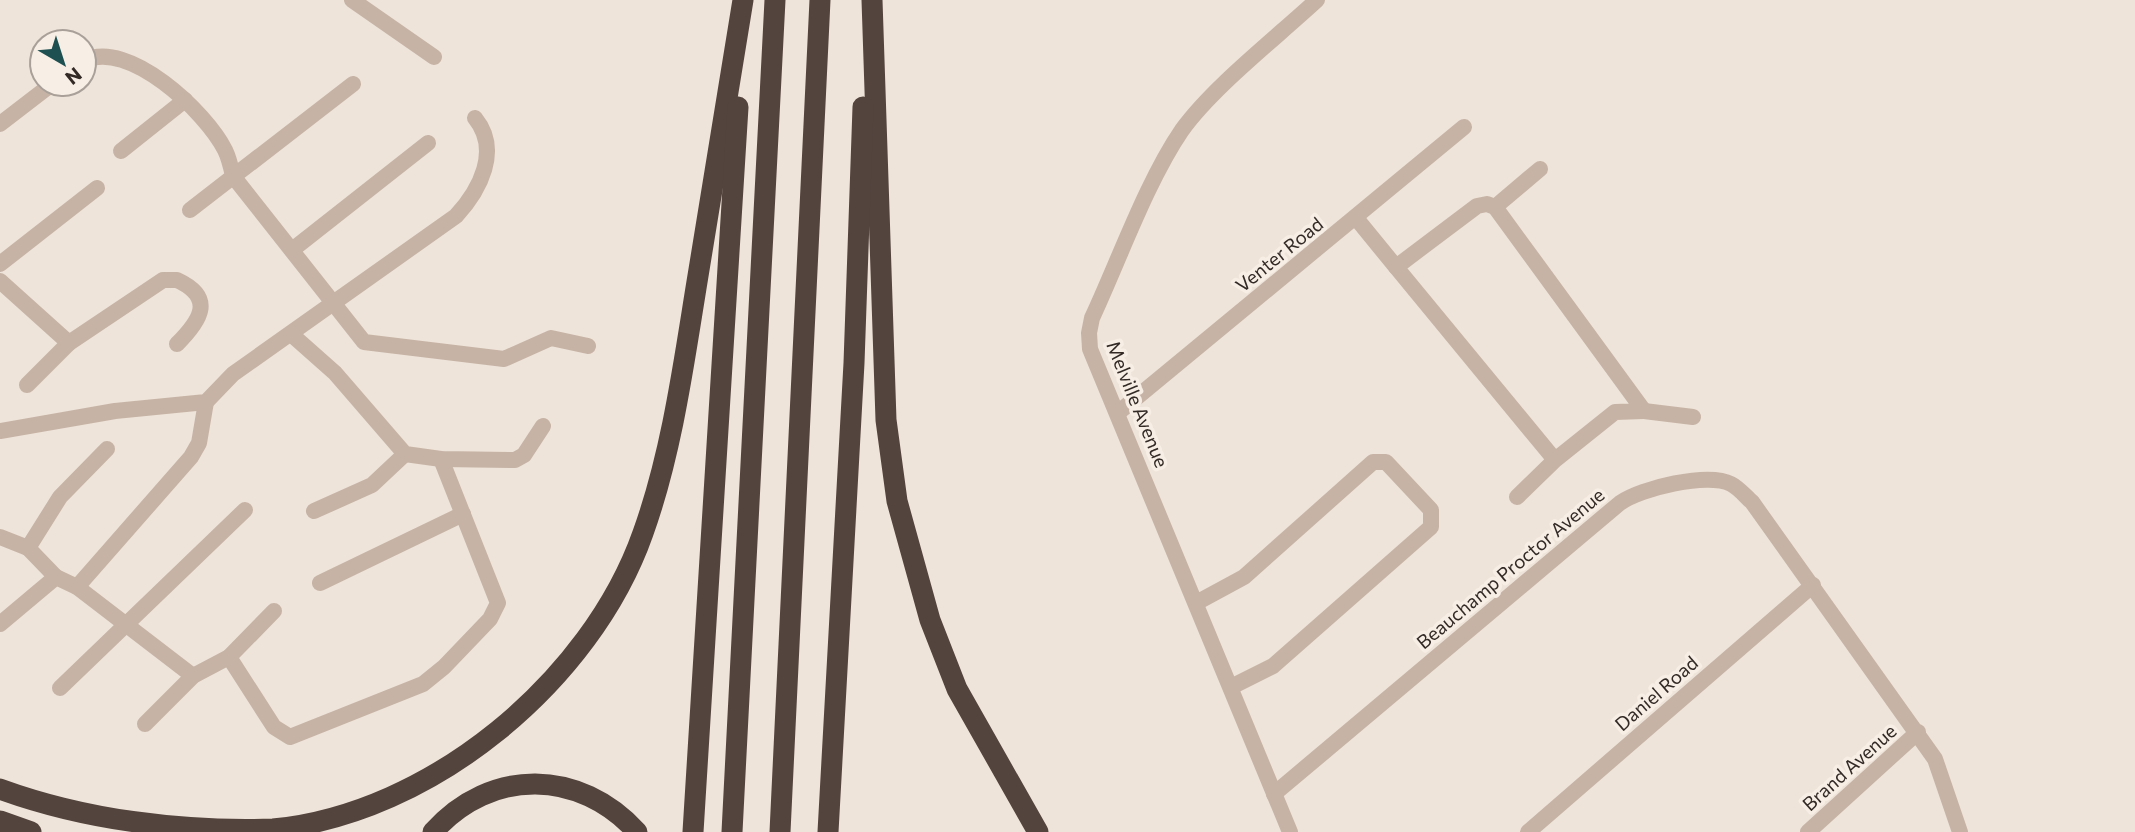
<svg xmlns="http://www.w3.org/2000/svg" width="2135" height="832" font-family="Commissioner,sans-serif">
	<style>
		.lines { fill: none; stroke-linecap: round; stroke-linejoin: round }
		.street { stroke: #c6b3a6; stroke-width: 16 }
		.highway { stroke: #53443e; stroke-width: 21 }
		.labels { text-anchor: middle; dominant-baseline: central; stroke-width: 7; stroke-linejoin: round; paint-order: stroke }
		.street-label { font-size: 19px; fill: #332a26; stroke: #f7eee5 }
	</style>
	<rect width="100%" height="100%" fill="#efe4d9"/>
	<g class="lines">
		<g class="street">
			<polyline points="352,0 434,57"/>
			<path d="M84,61C128,38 206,112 225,150C229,158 231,167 233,176L364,342L504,359L551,338L588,346"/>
			<polyline points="0,124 52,84"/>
			<polyline points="121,151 185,100"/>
			<polyline points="1495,207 1540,169"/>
			<polyline points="190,210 353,84"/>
			<polyline points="1356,218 1396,267"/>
			<polyline points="292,250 428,143"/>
			<polyline points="0,264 97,188"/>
			<path d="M0,281L69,343L163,280H177C216,298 200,321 177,344"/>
			<polyline points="291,334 335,373 405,454 441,459 515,460 524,455 543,426"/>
			<polyline points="27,385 69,343"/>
			<polyline points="1644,411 1693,417"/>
			<polyline points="1119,412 1464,127"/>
			<path d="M0,431L115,411L206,402L233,374L456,216C480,190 501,150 475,118"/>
			<polyline points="1517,497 1555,460 1615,412 1644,411 1495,207 1487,204 1477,206 1396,267 1555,460"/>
			<polyline points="314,511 372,485 405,454"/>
			<polyline points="0,537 28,548 56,577 77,587 193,676"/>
			<polyline points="28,548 60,497 107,449"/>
			<polyline points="320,583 463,514"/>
			<polyline points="77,587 191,457 199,443 206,402"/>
			<polyline points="1196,603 1244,577 1373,462 1386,462 1431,510 1431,527 1273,666 1231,687"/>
			<polyline points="0,624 56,577"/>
			<polyline points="229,657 274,727 290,737 423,684 444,667 490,619 498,603 441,459"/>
			<polyline points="60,688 245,510"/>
			<polyline points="145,724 193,676 229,657 274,611"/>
			<path d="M1274,794L1620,503C1641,488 1708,472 1731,484C1739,488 1746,497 1752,502L1935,759L1960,832"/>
			<path d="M1290,832L1090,349L1089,333L1092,318C1119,260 1147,181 1182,130C1213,87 1276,38 1317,0"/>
			<polyline points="1528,832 1813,585"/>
			<polyline points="1808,832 1918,732"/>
		</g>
		<g class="highway">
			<polyline points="872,0 886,420 897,501 930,620 957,689 1038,832"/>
			<path d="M0,789C85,820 182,832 273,829C431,814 591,681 643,533C671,455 683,369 696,288C712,192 728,96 743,0"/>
			<polyline points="0,821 31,832"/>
			<path d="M433,832C491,767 580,769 637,832"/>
			<polyline points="693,832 738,107"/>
			<polyline points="732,832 775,0"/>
			<polyline points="780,832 820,0"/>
			<polyline points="828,832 854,363 863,107"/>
		</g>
	</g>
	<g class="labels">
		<g class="street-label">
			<text transform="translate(1279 254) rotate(-39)">Venter Road</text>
			<text transform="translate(1138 404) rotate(68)">Melville Avenue</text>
			<text transform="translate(1510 568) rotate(-40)">Beauchamp Proctor Avenue</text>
			<text transform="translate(1656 693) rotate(-41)">Daniel Road</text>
			<text transform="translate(1849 767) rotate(-42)">Brand Avenue</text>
		</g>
	</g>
	<g transform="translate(63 63) rotate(141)"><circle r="33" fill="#f7eee5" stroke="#a9a099" stroke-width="2"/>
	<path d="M0-5L12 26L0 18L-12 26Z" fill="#1f5051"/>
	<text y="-10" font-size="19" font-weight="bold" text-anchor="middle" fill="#332a26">N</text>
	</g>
</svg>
